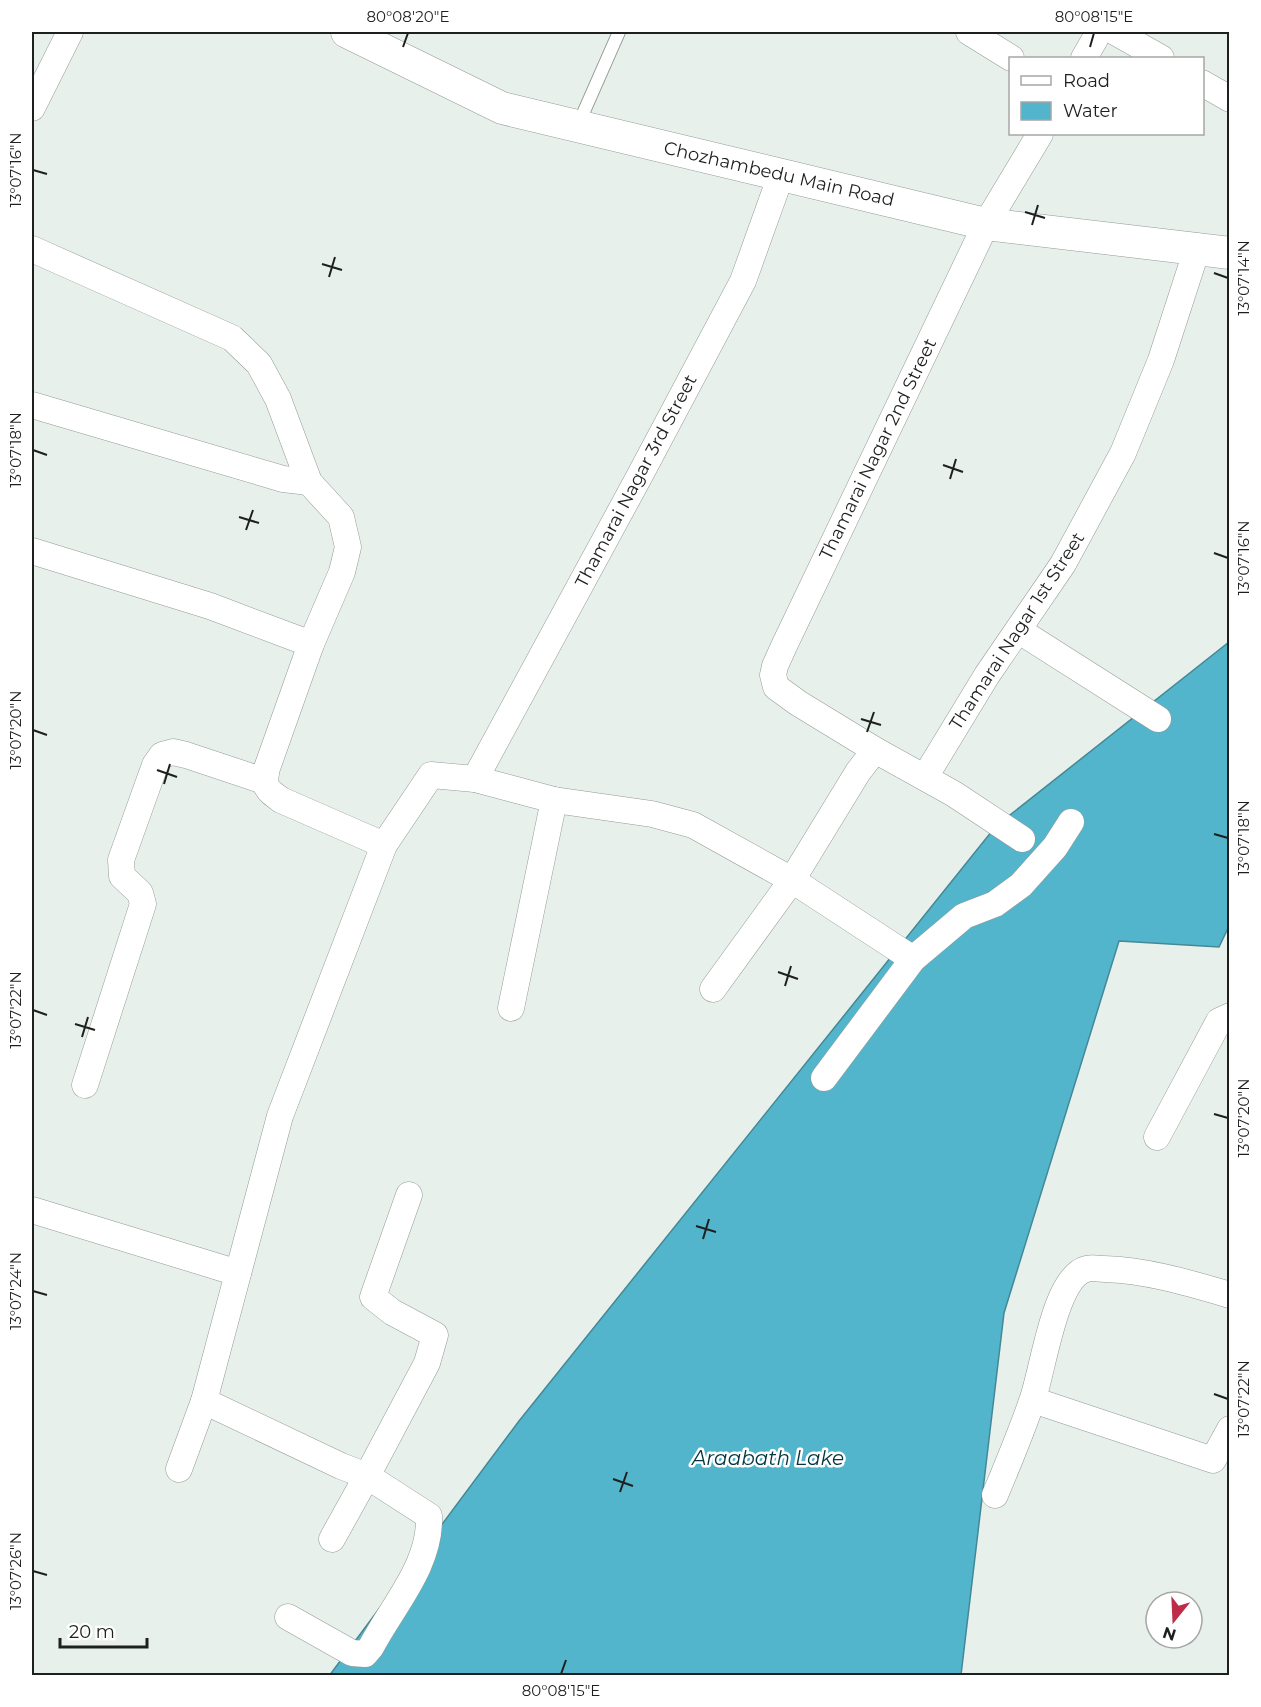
<svg xmlns="http://www.w3.org/2000/svg" width="1261" height="1707" font-family="Montserrat,sans-serif">
	<style>
		.water { fill: #53b5cb; stroke: #438897; stroke-width: 1.5 }
		.lines { fill: none; stroke-linecap: round; stroke-linejoin: round }
		.service-casing { stroke: #949b96; stroke-width: 14 }
		.minor-casing { stroke: #949b96; stroke-width: 27 }
		.tertiary-casing { stroke: #949b96; stroke-width: 33 }
		.service { stroke: #fff; stroke-width: 12 }
		.minor { stroke: #fff; stroke-width: 26 }
		.tertiary { stroke: #fff; stroke-width: 32 }
		.ticks { fill: none; stroke: #1d201e; stroke-width: 2 }
		.labels { text-anchor: middle; dominant-baseline: central; stroke-width: 5; stroke-linejoin: round; paint-order: stroke }
		.street-label { font-size: 18px; fill: #1d201e; stroke: #fff }
		.water-label { font-size: 20px; font-style: italic; fill: #05353e; stroke: #fff }
		.neatline { fill: none; stroke: #1d201e; stroke-width: 2 }
		.ticks-label { font-size: 15px; text-anchor: middle; fill: #1d201e }
	</style>
	<rect width="100%" height="100%" fill="#e8f0eb"/>
	<polygon class="water" points="1229,642 1229,926 1219,947 1119,941 1004,1313 961,1675 329,1676 519,1421 996,826"/>
	<g class="lines">
		<defs>
			<polyline id="service" points="578,125 619,32"/>
			<g id="minor">
				<polyline points="969,32 1011,58"/>
				<polyline points="1115,32 1161,58"/>
				<polyline points="1084,58 1099,32"/>
				<polyline points="1202,83 1230,99"/>
				<polyline points="32,108 70,32"/>
				<path d="M32,249L232,338L259,364L278,399L309,482L341,517L348,547L342,572L311,644L267,768C263,787 266,789 281,800L384,845"/>
				<polyline points="32,405 283,479 309,482"/>
				<polyline points="32,551 210,606 311,644"/>
				<polyline points="1018,630 1158,719"/>
				<polyline points="925,777 987,675 1063,564 1123,453 1161,360 1197,249"/>
				<polyline points="475,779 639,477 743,281 781,175"/>
				<polyline points="1022,839 954,794 875,750 798,703 776,687 773,675 775,666 784,646 986,224 1040,134"/>
				<polyline points="713,989 792,880 858,772 875,750"/>
				<polyline points="511,1008 554,800"/>
				<polyline points="824,1078 913,959 964,916 995,904 1021,885 1055,847 1071,822"/>
				<polyline points="85,1085 143,904 140,893 122,876 121,860 155,765 162,755 173,752 186,755 264,781"/>
				<polyline points="1157,1137 1219,1021 1230,1016"/>
				<polyline points="32,1210 238,1273"/>
				<polyline points="1033,1400 1213,1460 1230,1429"/>
				<polyline points="204,1401 341,1466 367,1476 427,1363 435,1335 392,1312 373,1297 409,1195"/>
				<polyline points="179,1469 204,1401 280,1116 384,845 431,775 475,779 554,800 652,814 693,825 792,880 913,959"/>
				<path d="M995,1495C1008,1464 1021,1433 1032,1401C1043,1372 1054,1278 1086,1269C1091,1267 1099,1269 1104,1269C1146,1270 1189,1283 1230,1295"/>
				<path d="M288,1617L352,1653L365,1654L371,1647C393,1605 431,1565 429,1516L367,1476L332,1539"/>
			</g>
			<polyline id="tertiary" points="347,32 502,108 986,224 1230,253"/>
		</defs>
		<use href="#service" class="service-casing"/>
		<use href="#minor" class="minor-casing"/>
		<use href="#tertiary" class="tertiary-casing"/>
		<use href="#service" class="service"/>
		<use href="#minor" class="minor"/>
		<use href="#tertiary" class="tertiary"/>
	</g>
	<path class="ticks" d="M403,47L408,33M1090,47L1094,33M33,170L47,174M1025,212L1045,218M1032,225L1038,205M322,264L342,270M1214,273L1228,278M329,277L335,257M33,450L47,455M943,465L963,472M950,479L956,459M239,517L259,523M246,530L253,510M1214,553L1228,558M861,719L881,725M33,730L47,735M867,732L874,712M157,770L177,777M164,784L170,764M1214,834L1228,838M778,972L798,979M785,986L791,966M33,1010L47,1015M75,1024L95,1030M82,1037L88,1017M1214,1114L1228,1118M696,1226L716,1232M703,1239L709,1219M33,1291L47,1295M1214,1394L1228,1399M613,1479L633,1486M620,1492L627,1472M33,1571L47,1575M561,1674L566,1660"/>
	<g class="labels">
		<g class="street-label">
			<text transform="translate(779 174) rotate(13)">Chozhambedu Main Road</text>
			<text transform="translate(878 449) rotate(-64)">Thamarai Nagar 2nd Street</text>
			<text transform="translate(636 481) rotate(-62)">Thamarai Nagar 3rd Street</text>
			<text transform="translate(1017 631) rotate(-57)">Thamarai Nagar 1st Street</text>
		</g>
		<g class="water-label">
			<text x="768" y="1458">Araabath Lake</text>
		</g>
	</g>
	<rect width="1261" height="1707" fill="none" stroke="#ffffff" stroke-width="66"/>
	<rect x="1009" y="57" width="195" height="78" fill="#ffffff" stroke="#a5a6a5" stroke-width="1.5"/>
	<rect x="1021" y="76" width="30" height="9" fill="#ffffff" stroke="#a5a6a5" stroke-width="1.5"/>
	<text x="1063" y="87" font-size="18" fill="#1d201e">Road</text>
	<rect x="1021" y="102" width="30" height="18" fill="#53b5cb" stroke="#a5a6a5" stroke-width="1.5"/>
	<text x="1063" y="117" font-size="18" fill="#1d201e">Water</text>
	<g transform="translate(1174 1620) rotate(198)"><circle r="28" fill="#ffffff" stroke="#a5a6a5" stroke-width="1.5"/>
	<path d="M0-4.5L10 22L0 15L-10 22Z" fill="#be2d48"/>
	<text y="-9" font-size="16" font-weight="bold" text-anchor="middle" fill="#1d201e">N</text>
	</g>
	<path d="M60 1638v9h87v-9" fill="none" stroke="#1d201e" stroke-width="3"/>
	<text x="69" y="1638" font-size="18" fill="#1d201e" stroke="#ffffff" stroke-width="4.5" paint-order="stroke">20 m</text>
	<rect x="33" y="33" width="1195" height="1641" class="neatline"/>
	<g class="ticks-label">
		<text x="408" y="22">80°08'20"E</text>
		<text x="1094" y="22">80°08'15"E</text>
		<text transform="translate(16 170) rotate(-90)" y="5">13°07'16"N</text>
		<text transform="translate(1244 278) rotate(-90)" y="5">13°07'14"N</text>
		<text transform="translate(16 450) rotate(-90)" y="5">13°07'18"N</text>
		<text transform="translate(1244 558) rotate(-90)" y="5">13°07'16"N</text>
		<text transform="translate(16 730) rotate(-90)" y="5">13°07'20"N</text>
		<text transform="translate(1244 838) rotate(-90)" y="5">13°07'18"N</text>
		<text transform="translate(16 1010) rotate(-90)" y="5">13°07'22"N</text>
		<text transform="translate(1244 1118) rotate(-90)" y="5">13°07'20"N</text>
		<text transform="translate(16 1291) rotate(-90)" y="5">13°07'24"N</text>
		<text transform="translate(1244 1399) rotate(-90)" y="5">13°07'22"N</text>
		<text transform="translate(16 1571) rotate(-90)" y="5">13°07'26"N</text>
		<text x="561" y="1696">80°08'15"E</text>
	</g>
</svg>
